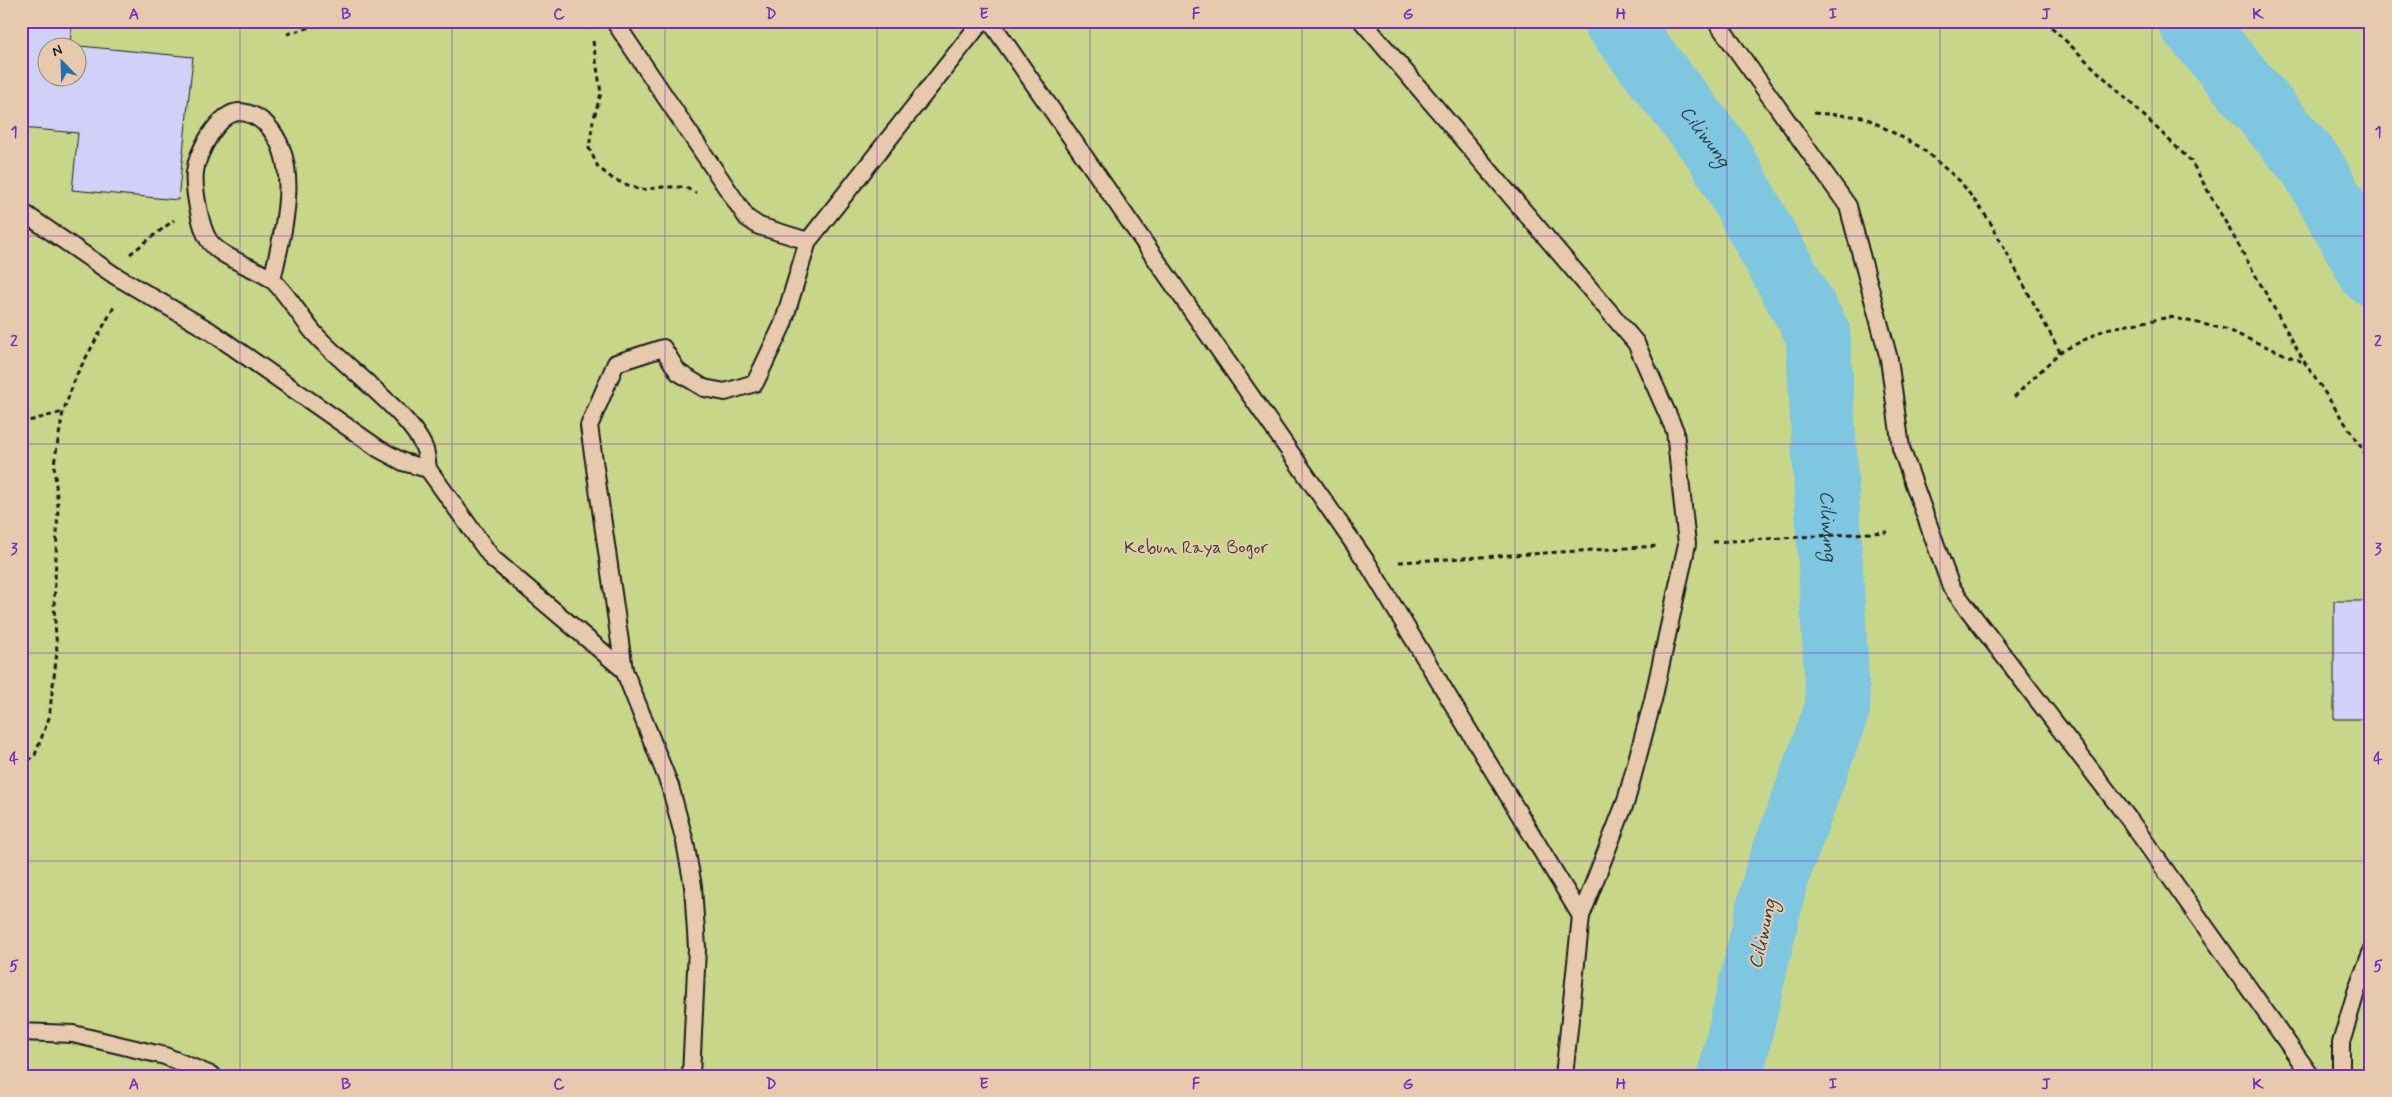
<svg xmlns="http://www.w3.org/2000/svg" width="2392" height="1097" font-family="Mynerve,sans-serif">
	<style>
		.green { fill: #c8d68a; stroke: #727953; fill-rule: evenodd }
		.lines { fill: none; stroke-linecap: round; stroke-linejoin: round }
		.river { stroke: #7fc6e0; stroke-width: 65 }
		.building { fill: #d0d0f9; stroke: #1c1c1c; fill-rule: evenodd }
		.service-casing { stroke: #1c1c1c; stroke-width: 20 }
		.path { stroke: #1c1c1c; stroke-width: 3; stroke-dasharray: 5 4; stroke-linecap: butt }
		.service { stroke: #e7caae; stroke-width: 16 }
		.grid { fill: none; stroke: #7b2cbf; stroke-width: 1; stroke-opacity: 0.55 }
		.labels { text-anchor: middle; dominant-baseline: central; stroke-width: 4; stroke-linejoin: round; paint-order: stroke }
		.park-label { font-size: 18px; fill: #3e4132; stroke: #e7caae }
		.water-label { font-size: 19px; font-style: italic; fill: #303e43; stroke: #e7caae }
		.neatline { fill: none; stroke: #7b2cbf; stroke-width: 2 }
		.grid-label { font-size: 16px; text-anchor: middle; font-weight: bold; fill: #7b2cbf }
	</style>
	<rect width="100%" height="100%" fill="#e2cbbd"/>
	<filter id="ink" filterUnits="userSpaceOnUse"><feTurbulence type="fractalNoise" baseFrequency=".02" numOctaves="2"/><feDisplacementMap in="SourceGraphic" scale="10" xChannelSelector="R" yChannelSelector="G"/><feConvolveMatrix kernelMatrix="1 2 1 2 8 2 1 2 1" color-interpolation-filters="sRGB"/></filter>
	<g filter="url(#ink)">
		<path class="green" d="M21,21H2371V1076H21ZM48,48H78V78H48Z"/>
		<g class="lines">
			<g class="river">
				<path id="s1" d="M1616,21L1718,152L1818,334L1838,707L1776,877L1730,1076"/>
				<polyline points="2190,21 2312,166 2371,273"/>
			</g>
		</g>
		<g class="building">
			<path d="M21,21H72L70,45L193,57L178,200L72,190L78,133L21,128ZM48,48H78V78H48Z"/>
			<rect x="2334" y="601" width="37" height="118"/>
		</g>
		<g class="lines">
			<defs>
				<g id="service">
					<polyline points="614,21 747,218 759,226 808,241"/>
					<polyline points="990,21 1368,564 1581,916"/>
					<polyline points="1362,21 1636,343 1675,431 1687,544 1653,700 1626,801 1581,916 1564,1076"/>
					<polyline points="1716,21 1848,206 1889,359 1901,448 1951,587 2131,822 2311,1076"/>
					<polyline points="21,211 114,275 210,331 379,449 403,462 428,469 492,558 624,670 670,786 685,842 693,886 697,948 691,1076"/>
					<path d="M272,280C282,234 304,163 266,124C259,118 249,112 239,112C218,113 197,153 195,172C193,187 200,226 208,239C218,257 254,267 271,279C285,290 301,318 314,333C341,364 412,414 425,450C427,456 427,463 428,469"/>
					<polyline points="624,670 589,426 616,363 663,348 678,372 704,388 725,392 755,383 783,324 808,241 982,21"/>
					<polyline points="21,1032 73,1034 165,1056 213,1076"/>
					<polyline points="2341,1076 2341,1043 2356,992 2371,953"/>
				</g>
			</defs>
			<use href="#service" class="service-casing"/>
			<g class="path">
				<polyline points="582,21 588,29"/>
				<polyline points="2045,21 2191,161 2305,363 2371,462"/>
				<polyline points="287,34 332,21"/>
				<polyline points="593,41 601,93 593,121 589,148 598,167 613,179 640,190 663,187 685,187 696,193"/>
				<polyline points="1814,113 1864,117 1920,147 1960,181 1989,220 2060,352"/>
				<polyline points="130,254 174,220"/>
				<polyline points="2014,397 2060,352 2106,329 2170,317 2225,329 2305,363"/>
				<polyline points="21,423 63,412"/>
				<polyline points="1713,542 1887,532"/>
				<polyline points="1399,562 1659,546"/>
				<polyline points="21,767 35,755 49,718 57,652 54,606 58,507 54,464 63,412 77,374 115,305"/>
			</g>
			<use href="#service" class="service"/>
		</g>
	</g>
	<path class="grid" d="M240,21V1076M452,21V1076M665,21V1076M877,21V1076M1090,21V1076M1302,21V1076M1515,21V1076M1727,21V1076M1940,21V1076M2152,21V1076M21,236H2371M21,444H2371M21,653H2371M21,861H2371"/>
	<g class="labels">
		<g class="park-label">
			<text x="1196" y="548">Kebun Raya Bogor</text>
		</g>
		<g class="water-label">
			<text stroke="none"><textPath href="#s1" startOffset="146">Ciliwung</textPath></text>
			<text stroke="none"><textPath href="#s1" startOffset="566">Ciliwung</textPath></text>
			<text transform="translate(1763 934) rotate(-77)">Ciliwung</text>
		</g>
	</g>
	<rect width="2392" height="1097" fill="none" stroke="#e7caae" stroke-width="55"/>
	<g transform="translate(62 62) rotate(337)"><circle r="24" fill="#e7caae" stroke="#968474"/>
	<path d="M0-4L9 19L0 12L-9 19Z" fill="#1f6fb2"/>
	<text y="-8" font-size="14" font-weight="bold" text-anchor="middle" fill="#1c1c1c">N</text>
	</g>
	<rect x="28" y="28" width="2336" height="1042" class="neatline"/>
	<g class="grid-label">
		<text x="134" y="19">A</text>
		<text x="346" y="19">B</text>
		<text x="559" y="19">C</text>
		<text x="771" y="19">D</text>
		<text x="984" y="19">E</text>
		<text x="1196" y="19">F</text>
		<text x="1408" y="19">G</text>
		<text x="1621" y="19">H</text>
		<text x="1833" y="19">I</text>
		<text x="2046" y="19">J</text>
		<text x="2258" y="19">K</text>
		<text x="14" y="137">1</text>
		<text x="2378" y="137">1</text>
		<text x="14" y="346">2</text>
		<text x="2378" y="346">2</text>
		<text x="14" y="554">3</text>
		<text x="2378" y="554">3</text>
		<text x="14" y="763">4</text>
		<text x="2378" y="763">4</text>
		<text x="14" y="971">5</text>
		<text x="2378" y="971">5</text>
		<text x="134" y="1089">A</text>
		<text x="346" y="1089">B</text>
		<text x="559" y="1089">C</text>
		<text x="771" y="1089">D</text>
		<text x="984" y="1089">E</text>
		<text x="1196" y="1089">F</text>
		<text x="1408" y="1089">G</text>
		<text x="1621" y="1089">H</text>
		<text x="1833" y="1089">I</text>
		<text x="2046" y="1089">J</text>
		<text x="2258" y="1089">K</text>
	</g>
</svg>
